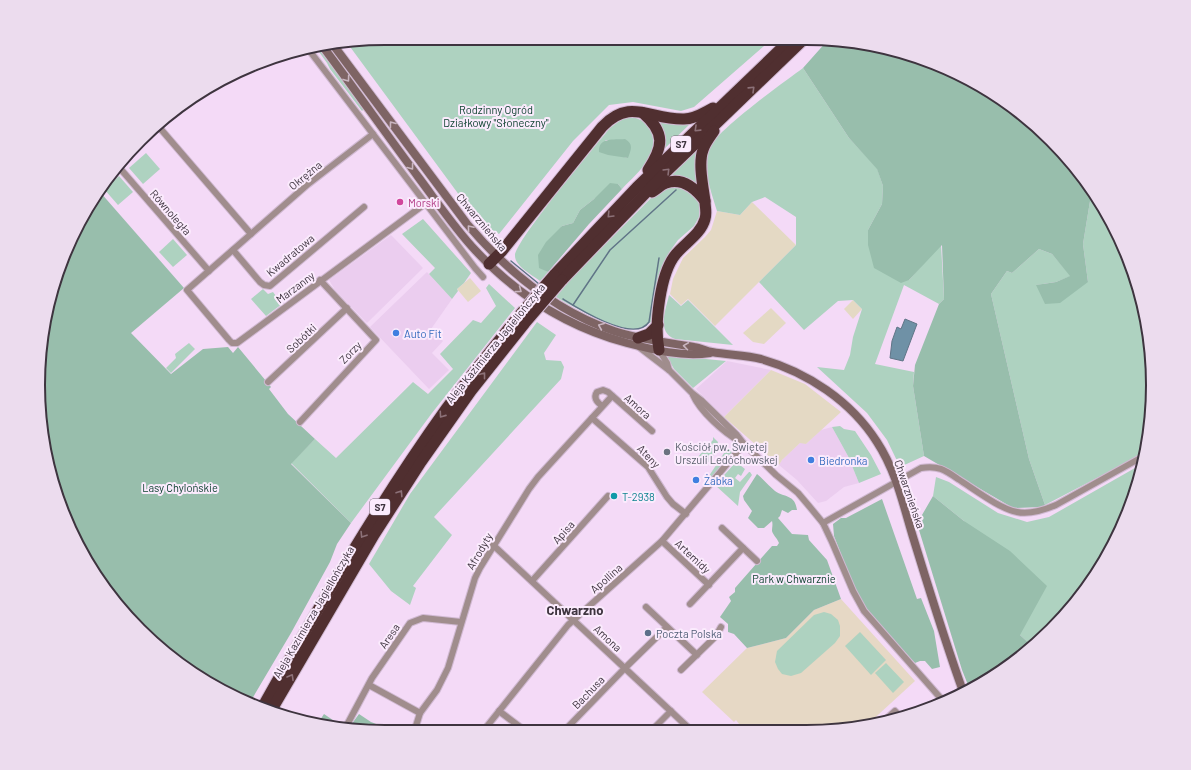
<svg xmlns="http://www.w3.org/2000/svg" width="1191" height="770" font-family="Barlow,sans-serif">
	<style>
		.built { fill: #ebcdef }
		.industrial { fill: #e4d9c4 }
		.education { fill: #e6d8c5 }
		.green { fill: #aed2c0; fill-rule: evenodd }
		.forest { fill: #98beac }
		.water { fill: #6f91a6; stroke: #607587 }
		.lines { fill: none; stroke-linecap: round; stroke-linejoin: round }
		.stream { stroke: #607587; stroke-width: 1.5 }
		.street-casing { stroke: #d0b9d2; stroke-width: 8 }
		.secondary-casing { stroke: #d0b9d2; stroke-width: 10 }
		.highway-casing { stroke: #d0b9d2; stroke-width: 13 }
		.street { stroke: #a08d8d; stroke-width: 6 }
		.secondary { stroke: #7e6464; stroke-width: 8 }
		.highway { stroke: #502f30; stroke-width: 11 }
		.highway-bridge-casing { stroke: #d0b9d2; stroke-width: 13; stroke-linecap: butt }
		.highway-bridge { stroke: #502f30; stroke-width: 11 }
		.oneway { stroke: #c9b5c0 }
		.oneway2 { stroke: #8c7178 }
		.hotel-dot { fill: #d1479c; stroke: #fbebfd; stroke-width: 1.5 }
		.shop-dot { fill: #3f7fe0; stroke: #fbebfd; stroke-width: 1.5 }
		.worship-dot { fill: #6b7280; stroke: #fbebfd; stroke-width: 1.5 }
		.culture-dot { fill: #0f9aa8; stroke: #fbebfd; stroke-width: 1.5 }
		.service-dot { fill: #5c6f8a; stroke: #fbebfd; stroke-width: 1.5 }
		.labels { text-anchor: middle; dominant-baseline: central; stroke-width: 4; stroke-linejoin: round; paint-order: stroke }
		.shield { fill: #fbebfd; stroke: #776b78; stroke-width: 1 }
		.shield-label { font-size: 10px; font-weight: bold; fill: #3e343f }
		.park-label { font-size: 11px; fill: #0d412f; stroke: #fbebfd }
		.street-label { font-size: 11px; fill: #3e343f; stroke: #fbebfd }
		.hotel-label { font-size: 11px; fill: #b23c85; stroke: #fbebfd; text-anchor: start }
		.shop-label { font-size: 11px; fill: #366cbe; stroke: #fbebfd; text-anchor: start }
		.worship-label { font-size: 11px; fill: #5b616d; stroke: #fbebfd; text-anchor: start }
		.culture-label { font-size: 11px; fill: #0d838f; stroke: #fbebfd; text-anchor: start }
		.service-label { font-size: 11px; fill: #4e5e75; stroke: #fbebfd; text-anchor: start }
		.quarter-label { font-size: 13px; font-weight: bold; fill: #3e343f; stroke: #fbebfd }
		.rim { fill: none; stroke: #3e343f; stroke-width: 2 }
	</style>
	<rect width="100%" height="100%" fill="#f4daf7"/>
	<g class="built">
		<polygon points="391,235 423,268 367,323 335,290 329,280"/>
		<polygon points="427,272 452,299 431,329 443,341 432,353 449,370 429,389 370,327"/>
		<polygon points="727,361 771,370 724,417 707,401 707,400 696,389"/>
		<polygon points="832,427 848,456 859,483 844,487 826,501 818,503 797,480 779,465 782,460 801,442 806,444 821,430"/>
	</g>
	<g class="industrial">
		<polygon points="752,202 796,245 715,326 688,299 681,305 670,294 673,279 683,258 705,237 711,230 717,211 740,215"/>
		<polygon points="470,278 481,291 468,302 457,289"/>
		<polygon points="853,300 862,309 853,319 844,309"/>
		<polygon points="771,308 786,323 764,344 753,342 743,333"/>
		<polygon points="771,370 805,384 841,412 806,444 800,443 782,460 779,465 724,417"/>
	</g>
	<polygon class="education" points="841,599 915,681 867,725 828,731 743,731 739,727 739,724 736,720 734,722 702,692 747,648 786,638 814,610"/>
	<g class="green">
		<polygon points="385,38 771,40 694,107 681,111 633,102 609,105 573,141 499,234 479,222 348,44"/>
		<polygon points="317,49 320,49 364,109 362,111 330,69 327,63"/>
		<path d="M803,68L849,138L877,168L883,186L882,204L868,230L909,280L941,244L944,299L939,304L904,285L875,364L914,372L913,386L924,456L900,467L887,440L867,413L817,367L844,370L850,355L853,337L862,309L853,300L838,301L804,330L759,282L796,245V217L765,197L752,202L740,215L717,211C712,194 703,170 706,153C711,134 784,82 803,68Z"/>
		<path d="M632,117C641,119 648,123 651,131C661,155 636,174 622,189L618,184L594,199L580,210L573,223L562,226L539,267L548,272L540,281C532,275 515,266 515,256C514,242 596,145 610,128L622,119ZM605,140H614L628,158L620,156Z"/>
		<polygon points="655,117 692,122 662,151"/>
		<polygon points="698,148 696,163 700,191 667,178"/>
		<polygon points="146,153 160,169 143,184 129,168"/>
		<polygon points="119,176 133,192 118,205 104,189"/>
		<path d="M679,184L696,194L700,203L699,217L694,226L678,240L670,251L663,264L658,277L651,322C645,325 640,329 634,329C614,329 573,307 556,297L570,280L654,195L664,188Z"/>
		<polygon points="1093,193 1117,231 1141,295 1152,362 1150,430 1145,453 1045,505 1029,459 991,294 1007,271 1012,273 1039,249 1052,254 1071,276 1056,282 1036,285 1088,282 1083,244 1091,195"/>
		<polygon points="423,219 471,273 464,283 457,289 458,291 452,299 429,274 435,268 402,234"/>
		<polygon points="173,239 187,255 173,267 159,252"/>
		<polygon points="489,284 515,308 432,413 351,523 291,463 315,439 336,458 413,382 428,394 453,369 440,354 473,320 481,323 496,306 486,288"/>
		<polygon points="263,289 268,294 273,292 282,304 266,316 251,299"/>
		<path d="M669,295L681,306L688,300L733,345L675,339C656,332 666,309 669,295Z"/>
		<polygon points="537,322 556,335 544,353 546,360 561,361 564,367 561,379 434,517 452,535 413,586 416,588 410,605 391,591 369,564 410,494"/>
		<polygon points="189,343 195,349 171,373 166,368 176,358 175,354"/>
		<polygon points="666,355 726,361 693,388 674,369"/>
		<polygon points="840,426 844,429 855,431 871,455 881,474 859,483 848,456 832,427"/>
		<path d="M713,437L718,442C716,451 711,466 700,465L697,462V458L713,440Z"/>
		<polygon points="729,449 731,450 732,454 708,482 705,482 726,450"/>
		<polygon points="736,462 745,469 741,476 738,474 735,478 740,482 749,472 750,472 752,475 740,492 738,506 715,485"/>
		<polygon points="1142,464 1135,496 1107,558 1067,614 1032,646 1020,635 964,521 933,496 936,477 949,482 998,513 1027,522 1049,517"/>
		<polygon points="824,612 831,614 838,620 840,626 840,636 835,643 801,673 791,676 782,674 778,669 775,662 777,651 814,615"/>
		<polygon points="860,632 886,660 871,675 845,646"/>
		<polygon points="886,663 904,682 893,693 875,673"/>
	</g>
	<g class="forest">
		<polygon points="827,41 852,41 959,74 1035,124 1081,174 1093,193 1091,195 1083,244 1088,282 1060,303 1045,304 1036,285 1056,282 1070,276 1052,254 1039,249 1012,273 1007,271 991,294 1029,459 1045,505 1042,507 1013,508 924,456 913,386 915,365 939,304 944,299 942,245 909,280 901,283 874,268 868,245 868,230 882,204 883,186 877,169 849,138 803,68"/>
		<path d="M625,139C634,144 631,150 628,158L608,155L599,152C598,137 614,140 625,139Z"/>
		<polygon points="610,183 618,184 622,189 589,224 548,272 539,268 538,255 546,242 562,226 573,223 580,210 594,199"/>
		<polygon points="100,192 184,288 131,333 171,374 203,349 228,347 233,353 238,347 271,387 269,389 288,414 315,439 291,464 351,523 337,544 330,562 291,633 249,704 156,646 96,578 50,475 38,385 56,273"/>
		<path d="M757,474C763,479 769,486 775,491C785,498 795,494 797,510H792L788,513L782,510L780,516L778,518L792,534L808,535L809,540L827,560L841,599L814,610L786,638L747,648L734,634L728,632V624L720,617L731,601L729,597L735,592V588L772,546H777L779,543C777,538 773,535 772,531C772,527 773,525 772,521L764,528H758L748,518L752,511L744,500L743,496Z"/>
		<polygon points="933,496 964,521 1010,551 1047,586 1020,635 1032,646 1017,660 970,690 962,670 919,530 922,515"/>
		<polygon points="882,499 917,599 921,598 934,631 940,667 932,669 925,661 920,661 915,663 866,610 858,598 834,536 833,524 841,518 846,518"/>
		<polygon points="324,714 346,729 340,729 318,723"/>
		<polygon points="359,714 371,722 389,729 348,729"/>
	</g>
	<polygon class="water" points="905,319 917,324 903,361 890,358 892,341 897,327 901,329"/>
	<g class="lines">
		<g class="stream">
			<polyline points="487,229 495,241"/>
			<polyline points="511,261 539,284"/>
			<path d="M563,299C579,309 634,344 649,322L659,258"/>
			<polyline points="573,305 610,250 676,190"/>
		</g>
		<defs>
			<g id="street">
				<polyline points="309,50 475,268 483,277"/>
				<polyline points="159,127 251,234"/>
				<polyline points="373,134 307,185 187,290 229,340 232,343 237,343 426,203"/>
				<polyline points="118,166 209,271"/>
				<polyline points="233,250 260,282 264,285 270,286 364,207"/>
				<polyline points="639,347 669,370 692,393 701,400 737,435 744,444 776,475 798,493 809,506 823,523 832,542 853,591 864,611 944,702"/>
				<polyline points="659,350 667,363 669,370"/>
				<polyline points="268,382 347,308"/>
				<path d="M693,395C700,411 723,432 739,441"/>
				<path d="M602,406C597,402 593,398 597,392L603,390L608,392L652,431"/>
				<polyline points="592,418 648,467 667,497 673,504 686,514"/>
				<polyline points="300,422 376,340 320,280"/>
				<path d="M823,523L921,468C938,465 945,470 958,479C974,489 1000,509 1017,512C1030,515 1044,510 1056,505L1144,456"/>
				<polyline points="722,528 757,561"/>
				<polyline points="662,541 709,585"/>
				<polyline points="493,545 692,731"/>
				<polyline points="532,581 608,496"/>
				<polyline points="690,604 743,548"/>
				<polyline points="646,607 697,655"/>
				<polyline points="681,670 716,636 721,627"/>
				<polyline points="369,685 420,713"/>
				<polyline points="499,711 524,730"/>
				<polyline points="883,722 895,711 902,718"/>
				<polyline points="348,723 372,678 410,623 423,618 461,622"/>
				<polyline points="415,729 420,713 437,690 448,668 475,578 480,568 529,489 538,477 612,396"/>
				<polyline points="484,730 568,625 662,541 744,444"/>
				<polyline points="565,730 625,668 667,627"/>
				<polyline points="652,730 671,711"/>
			</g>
			<g id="secondary">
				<path d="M334,46L467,224C506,270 556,311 614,331C640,340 667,342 694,347C701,348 706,351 712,352C728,355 745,355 761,359C807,372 851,401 877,442C896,471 903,504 913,537C929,589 945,642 964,694"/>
				<path d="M324,48C356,91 387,135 419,178C437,202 455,229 476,251C518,296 568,327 627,343C654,350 682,357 710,353"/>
			</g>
			<g id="highway">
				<path d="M643,113C666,133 663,147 648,170"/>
				<path d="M652,192C657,189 661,185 666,183C683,177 696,189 705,201"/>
				<path d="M489,264L502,251L602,127C630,97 650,120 684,119C695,119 703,113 713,108"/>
				<polyline points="554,275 637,187 789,41"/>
				<polyline points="562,280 667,171 802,41"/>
				<polyline points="638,338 649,334 658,325"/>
				<path d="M659,350C654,325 660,273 676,254C685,243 701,234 705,219C707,213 705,207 705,201C703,186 698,163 703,150C705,143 710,137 714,131"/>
				<path d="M262,708C319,606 378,504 446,409C469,377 493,348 517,318"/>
				<polyline points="271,711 374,535 421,462 471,391 525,323"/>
			</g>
		</defs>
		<use href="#street" class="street-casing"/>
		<use href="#secondary" class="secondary-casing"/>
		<use href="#highway" class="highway-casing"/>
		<use href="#street" class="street"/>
		<use href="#secondary" class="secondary"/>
		<use href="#highway" class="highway"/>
		<defs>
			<g id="highway-bridge">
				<polyline points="517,318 554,275"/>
				<polyline points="525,323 562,280"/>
			</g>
		</defs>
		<use href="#highway-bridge" class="highway-bridge-casing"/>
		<use href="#highway-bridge" class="highway-bridge"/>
	</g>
	<defs><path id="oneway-chevron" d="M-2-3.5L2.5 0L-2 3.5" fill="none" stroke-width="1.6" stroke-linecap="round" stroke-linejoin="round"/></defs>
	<g class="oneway">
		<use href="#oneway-chevron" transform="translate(347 79) rotate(54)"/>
		<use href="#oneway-chevron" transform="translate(392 124) rotate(-127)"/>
		<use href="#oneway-chevron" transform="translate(411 167) rotate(53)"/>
		<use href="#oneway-chevron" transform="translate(470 228) rotate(-130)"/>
		<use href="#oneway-chevron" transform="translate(519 290) rotate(37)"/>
		<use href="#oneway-chevron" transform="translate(601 326) rotate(-157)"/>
		<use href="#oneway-chevron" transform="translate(686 346) rotate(-172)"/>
	</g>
	<g class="oneway2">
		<use href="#oneway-chevron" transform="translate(752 89) rotate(-44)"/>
		<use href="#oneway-chevron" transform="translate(697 129) rotate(136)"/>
		<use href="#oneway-chevron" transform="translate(667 171) rotate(-45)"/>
		<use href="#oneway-chevron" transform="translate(610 215) rotate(134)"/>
		<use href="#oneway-chevron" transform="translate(483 375) rotate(-52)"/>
		<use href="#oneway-chevron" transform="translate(442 415) rotate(125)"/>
		<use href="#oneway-chevron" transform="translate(400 493) rotate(-57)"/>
		<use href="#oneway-chevron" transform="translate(363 535) rotate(122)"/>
		<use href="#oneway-chevron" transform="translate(291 677) rotate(-60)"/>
	</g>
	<circle class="hotel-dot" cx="400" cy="202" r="4"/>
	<g class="shop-dot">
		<circle cx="396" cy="333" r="4"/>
		<circle cx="811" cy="460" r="4"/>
		<circle cx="696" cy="480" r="4"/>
	</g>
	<circle class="worship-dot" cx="667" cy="452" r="4"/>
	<circle class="culture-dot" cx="614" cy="496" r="4"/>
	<circle class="service-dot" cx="648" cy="633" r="4"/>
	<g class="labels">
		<g class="shield">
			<rect x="671" y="136" width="20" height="16" rx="3"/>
			<rect x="370" y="499" width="20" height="16" rx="3"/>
		</g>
		<g class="shield-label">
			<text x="681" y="144">S7</text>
			<text x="380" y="507">S7</text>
		</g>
		<g class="park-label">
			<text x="496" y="109">Rodzinny Ogród<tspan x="496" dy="13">Działkowy "Słoneczny"</tspan></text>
			<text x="180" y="487">Lasy Chylońskie</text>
			<text x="794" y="578">Park w Chwarznie</text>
		</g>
		<g class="street-label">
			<text transform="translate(305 175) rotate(-39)">Okrężna</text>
			<text transform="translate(171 212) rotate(49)">Równoległa</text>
			<text transform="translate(482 222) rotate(50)">Chwarznieńska</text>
			<text transform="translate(290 255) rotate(-40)">Kwadratowa</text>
			<text transform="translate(295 287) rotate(-37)">Marzanny</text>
			<text transform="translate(301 338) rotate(-43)">Sobótki</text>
			<text transform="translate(495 343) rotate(-51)">Aleja Kazimierza Jagiellończyka</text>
			<text transform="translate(350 352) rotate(-46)">Zorzy</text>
			<text transform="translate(638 406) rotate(42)">Amora</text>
			<text transform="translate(649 456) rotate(46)">Ateny</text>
			<text transform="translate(910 494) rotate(71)">Chwarznieńska</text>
			<text transform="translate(563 532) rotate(-48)">Apisa</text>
			<text transform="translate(479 551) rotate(-60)">Afrodyty</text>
			<text transform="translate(693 556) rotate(43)">Artemidy</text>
			<text transform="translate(606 578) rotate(-41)">Apollina</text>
			<text transform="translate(313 612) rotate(-60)">Aleja Kazimierza Jagiellończyka</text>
			<text transform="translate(389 636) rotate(-56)">Aresa</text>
			<text transform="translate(608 638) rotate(43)">Amona</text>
			<text transform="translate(588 692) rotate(-46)">Bachusa</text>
		</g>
		<g class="hotel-label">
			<text x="408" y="202">Morski</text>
		</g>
		<g class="shop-label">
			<text x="404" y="333">Auto Fit</text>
			<text x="819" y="460">Biedronka</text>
			<text x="704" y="480">Żabka</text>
		</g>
		<g class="worship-label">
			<text x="675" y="446">Kościół pw. Świętej<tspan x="675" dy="13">Urszuli Ledóchowskej</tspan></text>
		</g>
		<g class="culture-label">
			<text x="622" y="496">T-2938</text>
		</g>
		<g class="service-label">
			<text x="656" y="633">Poczta Polska</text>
		</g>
		<g class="quarter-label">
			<text x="575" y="610">Chwarzno</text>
		</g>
	</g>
	<path d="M0 0H1191V770H0ZM385 45H806A340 340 0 0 1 1146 385V385A340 340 0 0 1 806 725H385A340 340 0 0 1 45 385V385A340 340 0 0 1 385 45Z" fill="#ecdcee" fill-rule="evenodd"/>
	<path class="rim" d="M385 45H806A340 340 0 0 1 1146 385V385A340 340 0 0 1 806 725H385A340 340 0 0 1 45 385V385A340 340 0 0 1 385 45Z"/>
</svg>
